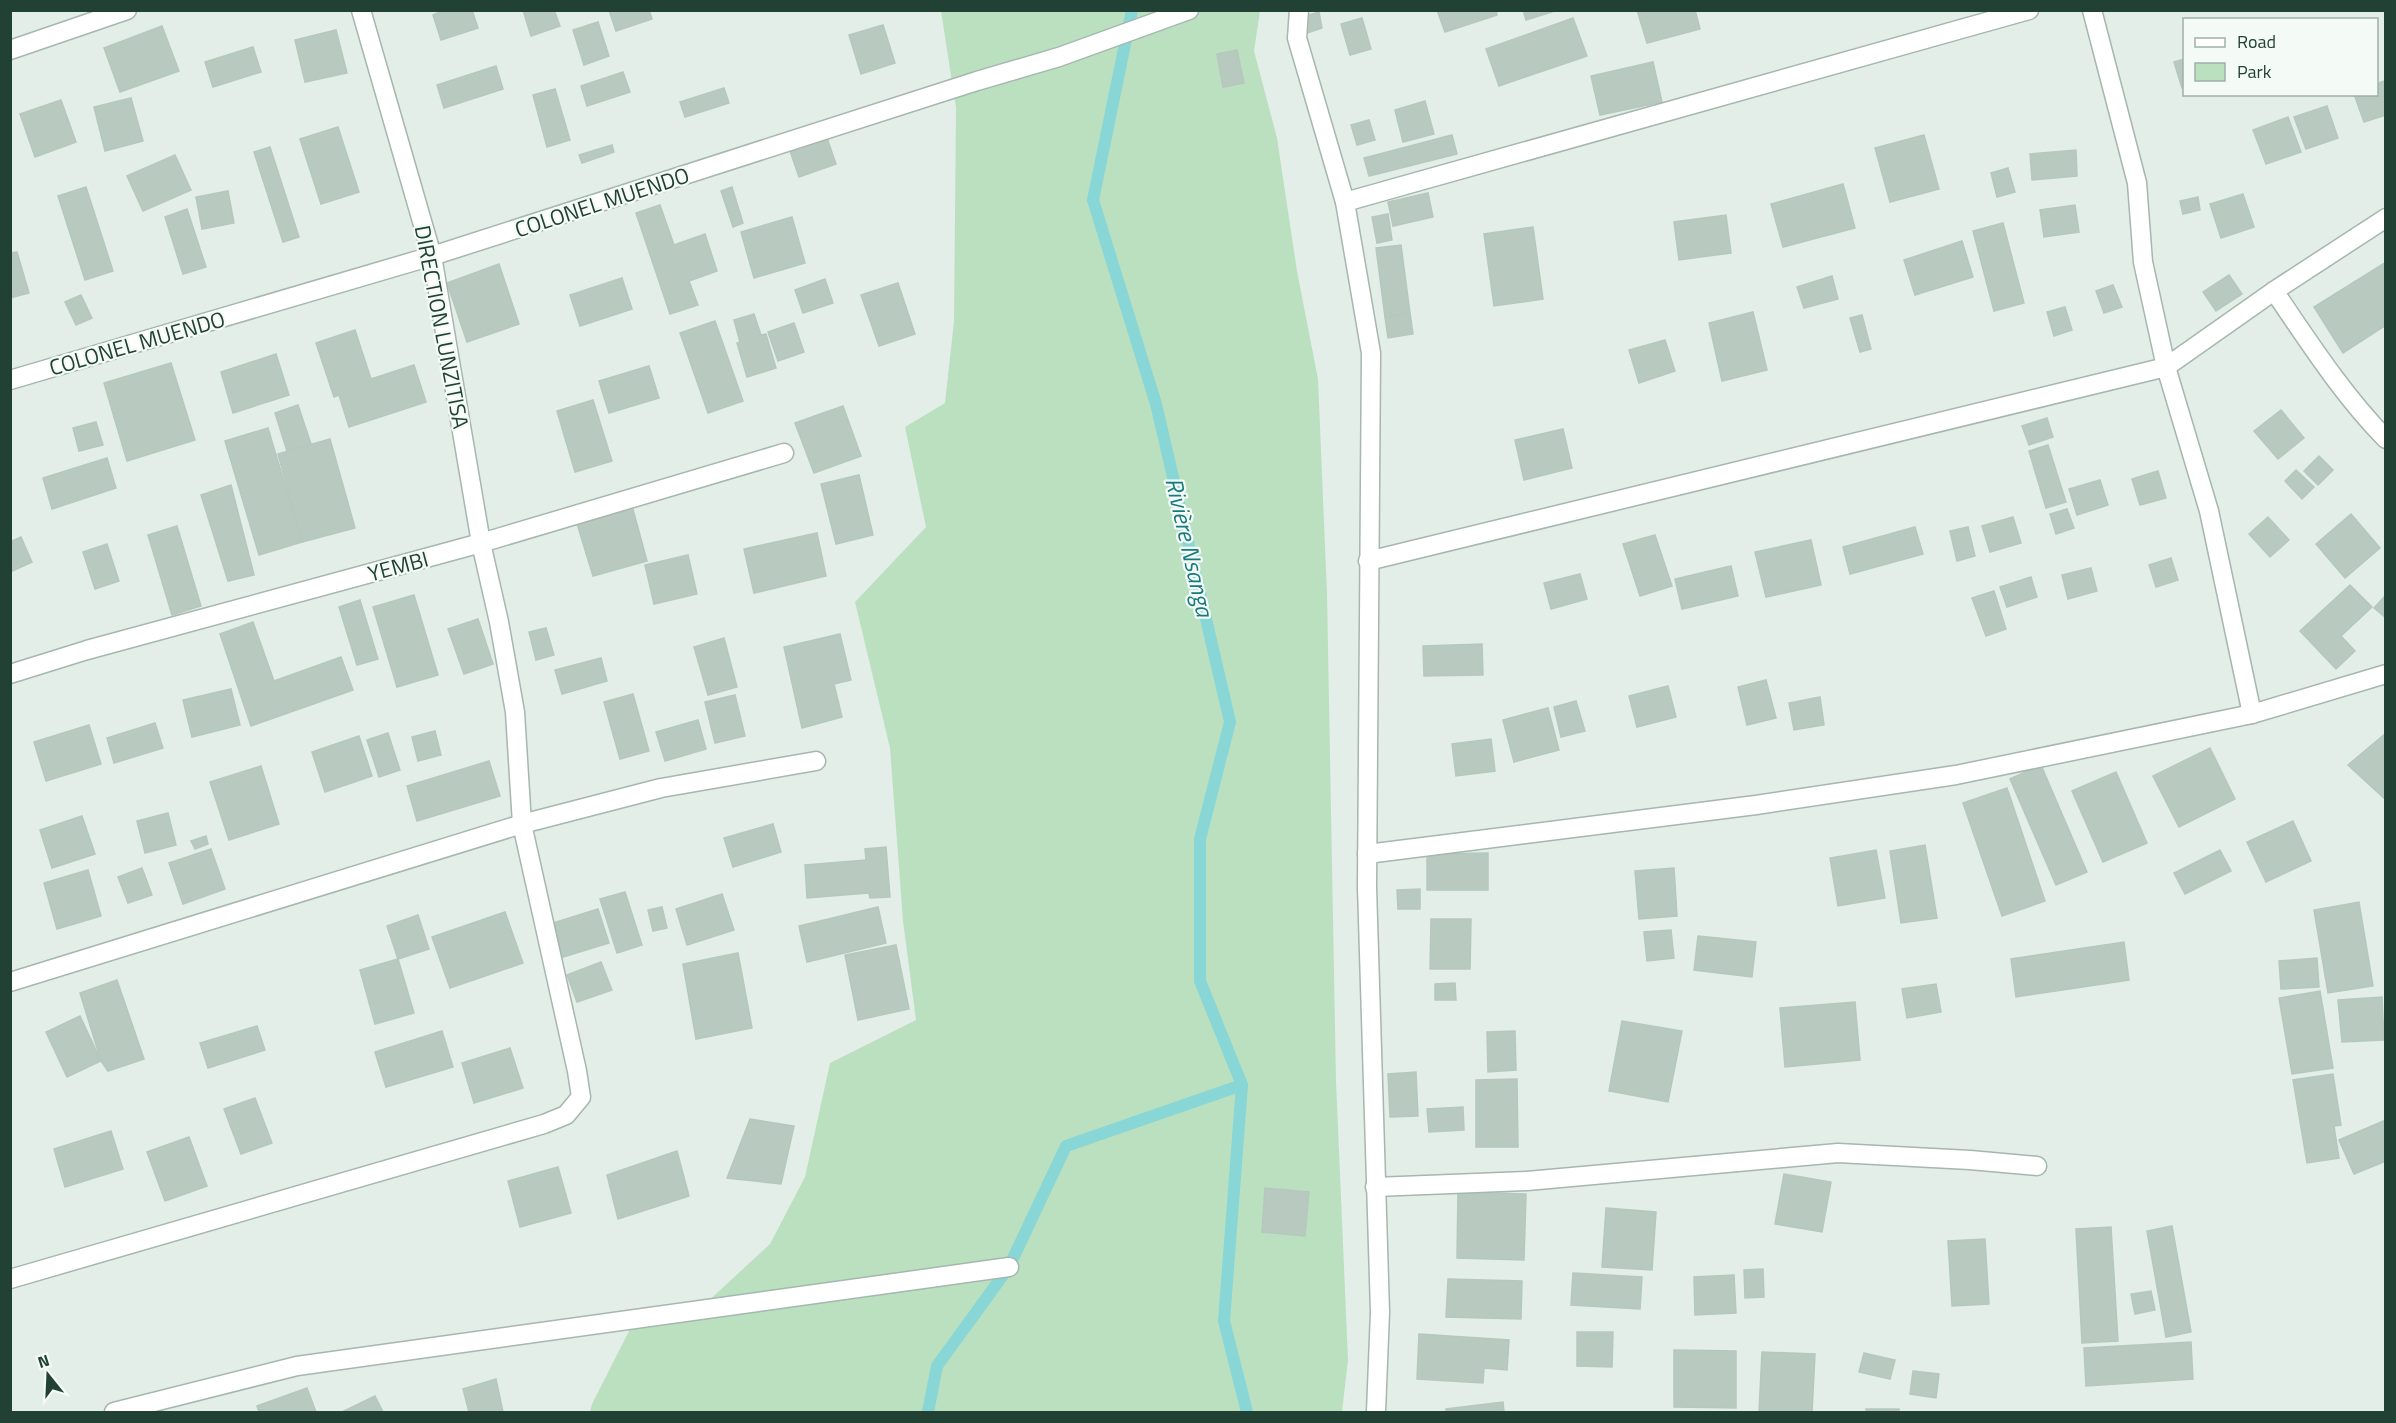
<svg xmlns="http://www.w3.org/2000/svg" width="2396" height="1423" font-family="'Titillium Web',sans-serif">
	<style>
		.green { fill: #bbe0c0 }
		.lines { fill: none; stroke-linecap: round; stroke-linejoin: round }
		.stream { stroke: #88d6d6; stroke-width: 12 }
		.building { fill: #b8c9c0; stroke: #b5c8be; stroke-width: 1.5 }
		.street-casing { stroke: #a5b7ae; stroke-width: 21 }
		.street { stroke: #fff; stroke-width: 18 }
		.labels { text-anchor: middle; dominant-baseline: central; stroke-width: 4.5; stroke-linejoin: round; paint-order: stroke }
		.street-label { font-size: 22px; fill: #214134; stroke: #f4faf6 }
		.water-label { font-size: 24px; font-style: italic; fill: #177a7c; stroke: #f4faf6 }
	</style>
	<rect width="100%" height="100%" fill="#e3eee8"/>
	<polygon class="green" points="941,11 1260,11 1254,51 1277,138 1297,271 1318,379 1327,593 1336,1081 1348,1360 1342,1412 590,1412 592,1404 632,1325 704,1305 770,1244 805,1177 830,1063 916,1020 903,921 890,748 855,602 926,527 905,427 945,403 954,321 956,108"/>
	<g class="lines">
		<g class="stream">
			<polyline points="1132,10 1093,200 1156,404 1230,722 1200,839 1200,981 1242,1085 1224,1321 1247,1412"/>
			<polyline points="928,1412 937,1366 1009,1267 1066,1146 1242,1085"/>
		</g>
	</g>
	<g class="building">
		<polygon points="445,10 472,10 478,28 441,40 433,15"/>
		<polygon points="523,10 554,10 560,26 531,36"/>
		<polygon points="609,10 649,10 652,19 616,31"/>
		<polygon points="1437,10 1496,10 1497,15 1445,32"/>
		<polygon points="1523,10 1558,10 1526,20"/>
		<polygon points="1637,10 1695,10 1700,29 1647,43"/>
		<polygon points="1319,12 1322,28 1307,33 1302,17"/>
		<polygon points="1362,18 1371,49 1350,55 1341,24"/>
		<polygon points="1573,18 1587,56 1499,86 1486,49"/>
		<polygon points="598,22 609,56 584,65 573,30"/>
		<polygon points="883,25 895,63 861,74 849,35"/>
		<polygon points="162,26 179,71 120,92 104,48"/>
		<polygon points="336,30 347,73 305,82 295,40"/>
		<polygon points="253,47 261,72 213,87 205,62"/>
		<polygon points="1237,50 1244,83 1223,87 1217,54"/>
		<polygon points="2184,59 2184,88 2182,88 2174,62"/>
		<polygon points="1653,62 1662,102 1600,115 1591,76"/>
		<polygon points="496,66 503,89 444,108 437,85"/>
		<polygon points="623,72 630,92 587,106 581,86"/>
		<polygon points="2384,81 2386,115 2364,122 2354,94 2376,94 2376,84"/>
		<polygon points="724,88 729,103 685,117 680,102"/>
		<polygon points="555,89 570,140 547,147 533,95"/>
		<polygon points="131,98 143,141 105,151 94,107"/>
		<polygon points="61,100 76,142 35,157 20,114"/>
		<polygon points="1425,101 1434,134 1403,142 1395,110"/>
		<polygon points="2327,106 2338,138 2306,149 2294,117"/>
		<polygon points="2288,117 2301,152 2266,164 2253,130"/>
		<polygon points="1369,120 1375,140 1357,145 1351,125"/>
		<polygon points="338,127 359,192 321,204 300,139"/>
		<polygon points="826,135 836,164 799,177 789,148"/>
		<polygon points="1452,135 1457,154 1369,176 1364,158"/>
		<polygon points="1924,135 1939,189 1890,202 1875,148"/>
		<polygon points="612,145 614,152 582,163 579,155"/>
		<polygon points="270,147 299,237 283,242 254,152"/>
		<polygon points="2076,150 2077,176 2032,180 2030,154"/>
		<polygon points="175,155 191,190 143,211 127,176"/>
		<polygon points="2008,168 2015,192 1997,197 1991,173"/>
		<polygon points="1843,184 1855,228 1783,247 1771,204"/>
		<polygon points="86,187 113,271 85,280 58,196"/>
		<polygon points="732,187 743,223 733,227 721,191"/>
		<polygon points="228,191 234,223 202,229 196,197"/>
		<polygon points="1428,193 1433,217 1393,226 1388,202"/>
		<polygon points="2243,194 2254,227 2221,238 2210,204"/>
		<polygon points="2198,197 2200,210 2183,214 2180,201"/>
		<polygon points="660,205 674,245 705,234 717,271 689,281 698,305 670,314 636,213"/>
		<polygon points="2075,205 2079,232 2044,237 2040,210"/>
		<polygon points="187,209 206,267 183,274 165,217"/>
		<polygon points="1388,214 1392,240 1377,243 1372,217"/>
		<polygon points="1726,215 1731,253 1679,260 1674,222"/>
		<polygon points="792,217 805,263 754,278 741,232"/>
		<polygon points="2003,223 2024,303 1994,311 1973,231"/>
		<polygon points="1533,227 1543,299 1494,306 1484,234"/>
		<polygon points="1962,241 1973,277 1915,295 1904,260"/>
		<polygon points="1401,245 1410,313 1385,317 1376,248"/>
		<polygon points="17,252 29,293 10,298 10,253"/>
		<polygon points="2386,262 2386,325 2343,353 2314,307"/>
		<polygon points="499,264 519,324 467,342 447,283"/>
		<polygon points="2229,275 2242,294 2216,311 2203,292"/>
		<polygon points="1832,276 1838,299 1804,308 1797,287"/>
		<polygon points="622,278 632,309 580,326 570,295"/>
		<polygon points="825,279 833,303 803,313 795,290"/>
		<polygon points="898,283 915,334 879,346 861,295"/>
		<polygon points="2113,285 2122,307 2104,313 2096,291"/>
		<polygon points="81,295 92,318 76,325 65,302"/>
		<polygon points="2065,307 2072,330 2054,336 2047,312"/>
		<polygon points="1753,312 1767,370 1722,381 1709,323"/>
		<polygon points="1410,313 1413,334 1388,338 1385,317"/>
		<polygon points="754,314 761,335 766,334 776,368 747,377 737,343 740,342 734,320"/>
		<polygon points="1862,315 1871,349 1860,352 1850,318"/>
		<polygon points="715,321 743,401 708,413 680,333"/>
		<polygon points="794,323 804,352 778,361 768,332"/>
		<polygon points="355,330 371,379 414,365 426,402 349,427 339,395 334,397 316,343"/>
		<polygon points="1665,340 1675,371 1639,383 1629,350"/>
		<polygon points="276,354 289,395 233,413 221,372"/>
		<polygon points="171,363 195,440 127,461 104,383"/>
		<polygon points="649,366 659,398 609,413 599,381"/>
		<polygon points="593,400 612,461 575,472 557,411"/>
		<polygon points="298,405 311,444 287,451 275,413"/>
		<polygon points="843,406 861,456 814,473 795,423"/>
		<polygon points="2281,410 2304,438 2278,459 2254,431"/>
		<polygon points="2047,418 2053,437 2029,445 2022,426"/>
		<polygon points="96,422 103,445 79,451 73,428"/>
		<polygon points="268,428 302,542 259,555 225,441"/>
		<polygon points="1563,429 1572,468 1524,480 1515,440"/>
		<polygon points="330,439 355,528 302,542 278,454"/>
		<polygon points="2048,445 2066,502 2046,508 2029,451"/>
		<polygon points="2319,456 2333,470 2318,485 2304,471"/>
		<polygon points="107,458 116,488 52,509 43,478"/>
		<polygon points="2296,470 2314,487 2302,499 2285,481"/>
		<polygon points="2158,471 2166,498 2140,505 2132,479"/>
		<polygon points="859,475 873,535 836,544 821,484"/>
		<polygon points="2100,480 2108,505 2077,515 2069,489"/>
		<polygon points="231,485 254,575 228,581 201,495"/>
		<polygon points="631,502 647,561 593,576 575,517"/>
		<polygon points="2067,509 2074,528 2056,534 2050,514"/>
		<polygon points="2351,514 2380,548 2345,578 2316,544"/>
		<polygon points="2013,517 2021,543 1990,552 1982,526"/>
		<polygon points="2268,517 2289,540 2270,557 2249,534"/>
		<polygon points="177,526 201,606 172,615 148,535"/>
		<polygon points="1915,527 1923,554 1850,574 1843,547"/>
		<polygon points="1968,527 1975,556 1957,561 1950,531"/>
		<polygon points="817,533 826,576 754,593 744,549"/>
		<polygon points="1655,535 1672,586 1640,596 1623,544"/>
		<polygon points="21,537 32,562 10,572 10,542"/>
		<polygon points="1811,540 1821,585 1766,597 1755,552"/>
		<polygon points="107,544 119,581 95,589 83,552"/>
		<polygon points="688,555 697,594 654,604 645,565"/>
		<polygon points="2171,558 2178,580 2156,587 2149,565"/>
		<polygon points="1731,566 1738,596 1682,609 1675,579"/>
		<polygon points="2091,568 2097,591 2068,599 2062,575"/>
		<polygon points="1580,574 1587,599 1551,609 1544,583"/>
		<polygon points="2031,577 2037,597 2007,607 2000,587"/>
		<polygon points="2350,585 2372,607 2341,636 2355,651 2336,669 2300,631"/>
		<polygon points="1994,591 2006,629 1986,636 1972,598"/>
		<polygon points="414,595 438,675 397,687 373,607"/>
		<polygon points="2386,595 2386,618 2374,608"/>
		<polygon points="360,600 378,659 357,665 339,607"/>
		<polygon points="478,619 493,664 464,674 448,629"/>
		<polygon points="253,622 274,681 341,657 353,690 251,726 220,634"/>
		<polygon points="546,628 554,655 536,660 529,632"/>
		<polygon points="840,634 851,680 834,684 842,717 802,728 784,647"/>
		<polygon points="724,638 737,687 708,695 694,647"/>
		<polygon points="1482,644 1483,675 1424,676 1423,646"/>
		<polygon points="601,658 607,681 562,694 555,670"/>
		<polygon points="1766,680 1776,718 1747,725 1738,687"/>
		<polygon points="1668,686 1676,717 1637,727 1629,696"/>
		<polygon points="231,689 240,725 192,737 183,700"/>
		<polygon points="633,694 649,751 620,759 604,702"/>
		<polygon points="735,695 745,736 715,743 705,702"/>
		<polygon points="1820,697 1824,725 1794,730 1789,703"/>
		<polygon points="1576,701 1585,731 1561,737 1554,707"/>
		<polygon points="1548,708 1559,750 1514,762 1503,720"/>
		<polygon points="698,720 706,749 665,761 656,732"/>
		<polygon points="155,723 163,748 114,763 107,738"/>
		<polygon points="89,725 101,764 46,781 34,742"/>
		<polygon points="435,731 441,755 418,761 412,737"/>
		<polygon points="388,733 400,770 379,777 367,740"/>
		<polygon points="2386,733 2386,800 2348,765"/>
		<polygon points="359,736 372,776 325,792 312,752"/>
		<polygon points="1491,739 1495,771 1456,776 1452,744"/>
		<polygon points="2210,748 2235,799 2179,827 2153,776"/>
		<polygon points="489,761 500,796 417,821 407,786"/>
		<polygon points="2041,765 2087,872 2056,885 2010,779"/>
		<polygon points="261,766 279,824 229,840 210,782"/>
		<polygon points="2116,772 2147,843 2103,862 2072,791"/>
		<polygon points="2007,788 2045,901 2002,916 1963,803"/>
		<polygon points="168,813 176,845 145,853 137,821"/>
		<polygon points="82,816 95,854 52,868 40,830"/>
		<polygon points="2293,821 2311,861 2266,882 2247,842"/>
		<polygon points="773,824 781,852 733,867 724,838"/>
		<polygon points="206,836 208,844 195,849 191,841"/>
		<polygon points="1925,845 1937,918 1901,923 1890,851"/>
		<polygon points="886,847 890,897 870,898 869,893 807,898 805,865 866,860 865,849"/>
		<polygon points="211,849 225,889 183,904 169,863"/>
		<polygon points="1876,850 1885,898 1838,906 1830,858"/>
		<polygon points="2220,850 2231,871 2185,894 2174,873"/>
		<polygon points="1488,853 1488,890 1427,890 1427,854"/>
		<polygon points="142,868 152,895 128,903 118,877"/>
		<polygon points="1674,868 1677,916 1639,919 1635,871"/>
		<polygon points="88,870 101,916 57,929 44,883"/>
		<polygon points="1420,889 1420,909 1398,909 1397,890"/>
		<polygon points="625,892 642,945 617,953 600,899"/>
		<polygon points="722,894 734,930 687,945 676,909"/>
		<polygon points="2359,902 2373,986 2328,993 2314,910"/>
		<polygon points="662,907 667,928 653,931 648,910"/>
		<polygon points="878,907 886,943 807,962 799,926"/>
		<polygon points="598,909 609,943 563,957 553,923"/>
		<polygon points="505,912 523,963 450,988 432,937"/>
		<polygon points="418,915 429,949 398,959 387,926"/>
		<polygon points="1431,919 1471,919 1470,969 1430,969"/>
		<polygon points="1671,930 1674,958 1647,961 1644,932"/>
		<polygon points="1698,936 1756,942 1752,977 1694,970"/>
		<polygon points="2124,942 2129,980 2016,997 2011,959"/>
		<polygon points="896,945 909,1009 858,1020 845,955"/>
		<polygon points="738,953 752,1028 696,1039 683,964"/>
		<polygon points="2317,958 2319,987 2281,989 2279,961"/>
		<polygon points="398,959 414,1013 375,1024 360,970"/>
		<polygon points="601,962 612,990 577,1002 567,975"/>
		<polygon points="117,980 144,1059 108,1071 101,1061 80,993"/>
		<polygon points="1455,983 1456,1000 1435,1000 1435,984"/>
		<polygon points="1936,984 1941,1012 1907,1018 1902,989"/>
		<polygon points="2320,991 2333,1068 2292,1074 2279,998"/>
		<polygon points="2382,997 2384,1040 2342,1042 2338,1000"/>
		<polygon points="1855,1002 1860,1060 1785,1067 1780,1008"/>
		<polygon points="80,1016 101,1061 67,1077 46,1032"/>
		<polygon points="1622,1021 1682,1031 1668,1102 1609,1091"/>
		<polygon points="257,1026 265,1050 208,1068 200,1043"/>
		<polygon points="442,1031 453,1067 386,1087 375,1052"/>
		<polygon points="1515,1031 1516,1070 1488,1072 1487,1032"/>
		<polygon points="510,1048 523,1088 474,1103 462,1063"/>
		<polygon points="1416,1072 1418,1116 1390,1117 1388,1074"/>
		<polygon points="2333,1074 2341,1125 2334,1126 2339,1158 2307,1163 2293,1080"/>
		<polygon points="1517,1079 1518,1147 1476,1147 1476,1080"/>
		<polygon points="255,1098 272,1143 241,1154 224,1109"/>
		<polygon points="1463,1107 1464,1130 1429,1132 1427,1109"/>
		<polygon points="750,1119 794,1126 781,1184 727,1178"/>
		<polygon points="2386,1120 2386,1161 2354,1174 2339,1140"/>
		<polygon points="111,1131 123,1169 65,1187 54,1149"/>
		<polygon points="189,1137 207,1186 165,1201 147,1152"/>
		<polygon points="677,1151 689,1196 618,1219 607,1175"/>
		<polygon points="558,1167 571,1213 520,1227 508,1181"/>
		<polygon points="1784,1174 1831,1182 1822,1232 1775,1224"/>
		<polygon points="1265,1188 1309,1192 1305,1236 1262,1232"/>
		<polygon points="1458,1192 1526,1194 1524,1260 1457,1258"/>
		<polygon points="1606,1208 1656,1212 1652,1270 1602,1267"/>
		<polygon points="2172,1226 2191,1332 2166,1337 2147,1231"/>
		<polygon points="2111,1227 2118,1341 2082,1343 2076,1229"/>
		<polygon points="1985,1239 1989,1304 1952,1306 1948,1241"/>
		<polygon points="1763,1269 1764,1297 1745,1298 1744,1270"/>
		<polygon points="1573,1273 1642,1277 1640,1309 1571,1305"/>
		<polygon points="1734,1275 1736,1313 1695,1315 1694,1277"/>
		<polygon points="1448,1279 1522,1281 1521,1319 1446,1317"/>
		<polygon points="2151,1291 2155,1310 2135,1314 2131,1294"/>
		<polygon points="1577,1332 1613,1332 1612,1367 1577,1366"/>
		<polygon points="1419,1334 1509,1340 1507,1370 1484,1368 1483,1383 1417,1379"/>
		<polygon points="2191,1342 2193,1379 2086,1386 2084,1348"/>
		<polygon points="1674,1350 1736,1351 1736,1408 1674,1407"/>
		<polygon points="1762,1352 1815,1354 1812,1412 1759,1412"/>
		<polygon points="1864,1353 1895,1360 1890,1379 1859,1372"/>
		<polygon points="1913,1371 1939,1374 1936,1398 1910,1394"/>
		<polygon points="496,1379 503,1412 469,1412 463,1389"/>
		<polygon points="307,1388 316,1412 259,1412 257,1406"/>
		<polygon points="375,1396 383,1412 342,1412"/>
		<polygon points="1503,1402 1504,1412 1446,1412 1446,1409"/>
		<rect x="1866" y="1409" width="33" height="3"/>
	</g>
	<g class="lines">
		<defs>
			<g id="street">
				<polyline points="1299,10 1297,38 1345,202 1371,353 1367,887 1380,1312 1376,1412"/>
				<polyline points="2092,10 2137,183 2143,262 2166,367 2209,511 2252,714"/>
				<polyline points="10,50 127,10"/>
				<polyline points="1345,202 2029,10"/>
				<path d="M2274,291C2309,342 2342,394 2386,439"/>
				<polyline points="10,380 432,256 977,81 1059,57 1189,10"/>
				<polyline points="1368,561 2166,367 2274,291 2386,218"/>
				<polyline points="10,674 87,650 481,543 784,453"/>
				<polyline points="1367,854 1756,805 1956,775 2252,714 2386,674"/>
				<polyline points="10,982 522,824 661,788 816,761"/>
				<polyline points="1375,1187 1527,1181 1838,1153 1970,1160 2037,1166"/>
				<polyline points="10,1279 544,1124 566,1115 581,1097 577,1071 522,824 515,712 499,622 481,543 432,256 361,10"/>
				<polyline points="114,1412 297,1366 1009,1267"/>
			</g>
		</defs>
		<use href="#street" class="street-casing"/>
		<use href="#street" class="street"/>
	</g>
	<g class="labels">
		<g class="street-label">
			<text transform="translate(602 202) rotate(-18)">COLONEL MUENDO</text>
			<text transform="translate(442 327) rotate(79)">DIRECTION LUNZITISA</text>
			<text transform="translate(137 343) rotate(-16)">COLONEL MUENDO</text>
			<text transform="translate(398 566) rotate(-15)">YEMBI</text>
		</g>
		<g class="water-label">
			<text transform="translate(1190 547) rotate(77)">Rivière Nsanga</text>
		</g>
	</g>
	<rect width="2396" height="1423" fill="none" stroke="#214134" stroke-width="24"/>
	<rect x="2183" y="18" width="195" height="78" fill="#f4faf6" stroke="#a0b0a8" stroke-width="1.5"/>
	<rect x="2195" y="38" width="30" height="9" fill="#ffffff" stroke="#a0b0a8" stroke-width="1.5"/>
	<text x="2237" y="48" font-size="18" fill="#214134">Road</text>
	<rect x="2195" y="63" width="30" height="18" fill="#bbe0c0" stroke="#a0b0a8" stroke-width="1.5"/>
	<text x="2237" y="78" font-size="18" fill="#214134">Park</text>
	<g transform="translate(48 1375) rotate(342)" stroke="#f4faf6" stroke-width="4.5" paint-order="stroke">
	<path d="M0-4.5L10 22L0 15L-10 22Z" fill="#214134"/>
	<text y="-9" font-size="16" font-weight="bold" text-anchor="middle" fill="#214134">N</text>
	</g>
</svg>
